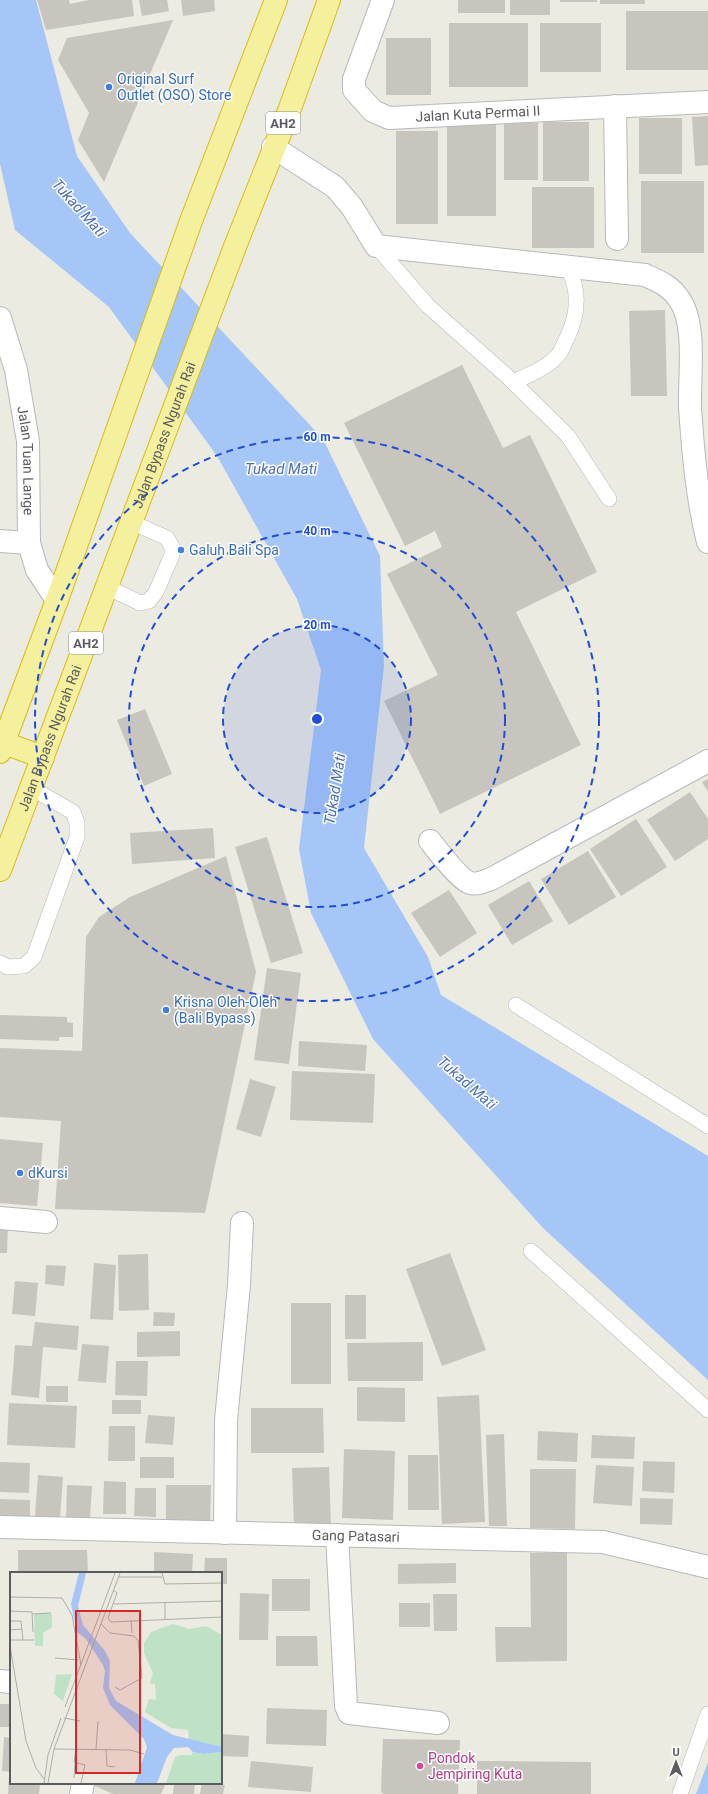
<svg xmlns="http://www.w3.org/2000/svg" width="708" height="1794" font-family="Roboto,sans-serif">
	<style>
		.water { fill: #a6c6f7 }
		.building { fill: #c7c5be }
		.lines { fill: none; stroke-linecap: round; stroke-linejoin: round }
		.service-casing { stroke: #b7b8bd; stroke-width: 16 }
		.minor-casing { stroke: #b7b8bd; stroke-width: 24 }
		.tertiary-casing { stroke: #b7b8bd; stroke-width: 24 }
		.trunk-casing { stroke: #d9bc14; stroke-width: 24 }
		.service { stroke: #fff; stroke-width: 15 }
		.minor { stroke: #fff; stroke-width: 22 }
		.tertiary { stroke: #fff; stroke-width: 22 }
		.trunk { stroke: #f5f09e; stroke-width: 22 }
		.ring { fill: none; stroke: #1d4ed8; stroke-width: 2; stroke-dasharray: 7 5 }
		.shop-dot { fill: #3f7fe0; stroke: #fff; stroke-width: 1.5 }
		.hotel-dot { fill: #d1479c; stroke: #fff; stroke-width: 1.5 }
		.labels { text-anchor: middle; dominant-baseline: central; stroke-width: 3; stroke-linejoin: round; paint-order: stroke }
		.shield { fill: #fff; stroke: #8c8d90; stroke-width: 1 }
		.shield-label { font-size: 13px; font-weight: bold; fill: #5a5c61 }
		.shop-label { font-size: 14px; fill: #366cbe; stroke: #fff; text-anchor: start }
		.street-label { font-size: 14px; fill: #5a5c61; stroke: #fff }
		.hotel-label { font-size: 14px; fill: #b23c85; stroke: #fff; text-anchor: start }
		.water-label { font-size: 15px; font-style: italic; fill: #4b6eb7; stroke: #fff }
		.inset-road { fill: none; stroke: #adaeaa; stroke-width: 1 }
		.view { fill: #d62828; fill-opacity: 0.15; stroke: #d62828; stroke-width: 2 }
		.inset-edge { fill: none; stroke: #5a5c61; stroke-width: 2 }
		.centre { fill: #1d4ed8; stroke: #fff; stroke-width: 2 }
		.ring-label { font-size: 12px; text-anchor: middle; font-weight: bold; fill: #1d4ed8; stroke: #fff; stroke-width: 3; stroke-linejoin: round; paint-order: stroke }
	</style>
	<rect width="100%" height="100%" fill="#ebebe1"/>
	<g class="water">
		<polygon points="0,0 36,0 77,156 130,233 323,439 380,556 384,666 364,848 428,957 441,995 708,1156 708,1380 543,1228 373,1039 311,913 299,849 321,670 297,599 217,456 109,307 15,230 0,164"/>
		<polygon points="708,1762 708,1794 696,1794"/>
	</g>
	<g class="building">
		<polygon points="37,0 69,0 70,4 89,0 132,0 134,16 46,30"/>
		<polygon points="139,0 167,0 169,11 142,16"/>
		<polygon points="181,0 214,0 215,11 183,16"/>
		<rect x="458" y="0" width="47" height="13"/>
		<rect x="510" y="0" width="40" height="15"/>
		<rect x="560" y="0" width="37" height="2"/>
		<rect x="600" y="0" width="45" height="4"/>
		<rect x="626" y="11" width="82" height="59"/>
		<polygon points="173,20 104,182 78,140 89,113 58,60 67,38"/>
		<rect x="449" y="23" width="79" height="64"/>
		<rect x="540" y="23" width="61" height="49"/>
		<rect x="386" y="38" width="45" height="57"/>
		<polygon points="708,116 708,165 695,166 692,117"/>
		<rect x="639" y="118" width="43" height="56"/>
		<rect x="447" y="119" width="49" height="97"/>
		<rect x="543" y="122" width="46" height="59"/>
		<rect x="504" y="123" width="34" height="57"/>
		<rect x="396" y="131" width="42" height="93"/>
		<rect x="641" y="181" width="63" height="72"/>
		<rect x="532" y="187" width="62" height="61"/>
		<polygon points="665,310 667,396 631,396 629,311"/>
		<polygon points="462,365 503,448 530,435 597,572 516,612 581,745 440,814 384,701 438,675 387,574 442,547 435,531 405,546 344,423"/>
		<polygon points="145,709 172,774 144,786 117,720"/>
		<polygon points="708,779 708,792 702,782"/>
		<polygon points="690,792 708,819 708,839 675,861 647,820"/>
		<polygon points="636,819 667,867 621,896 590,849"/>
		<polygon points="213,828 215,858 132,864 130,833"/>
		<polygon points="267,837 303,953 271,963 235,847"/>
		<polygon points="588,851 616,897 569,925 541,879"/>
		<polygon points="226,856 256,972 205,1213 55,1209 61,1121 0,1117 0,1048 82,1051 86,937 99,917 130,897"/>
		<polygon points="529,881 553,921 512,945 488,905"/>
		<polygon points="449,890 477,933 440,957 411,913"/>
		<polygon points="267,968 301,973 289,1064 254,1060"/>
		<polygon points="0,1015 67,1017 67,1022 73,1023 73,1037 59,1037 59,1041 0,1039"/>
		<polygon points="299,1041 367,1045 365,1071 298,1066"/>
		<polygon points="292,1071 375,1074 373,1123 290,1120"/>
		<polygon points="250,1079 276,1087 261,1137 236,1129"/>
		<polygon points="0,1139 43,1143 37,1206 0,1203"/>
		<polygon points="0,1223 8,1223 7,1253 0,1253"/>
		<polygon points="450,1253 486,1350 442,1366 406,1269"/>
		<polygon points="148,1254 149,1310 119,1311 118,1255"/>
		<polygon points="94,1263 116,1265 113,1320 90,1319"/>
		<polygon points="46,1265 66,1266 64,1286 45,1284"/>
		<polygon points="15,1281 38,1283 35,1316 12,1314"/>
		<rect x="345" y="1295" width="21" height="44"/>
		<rect x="291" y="1303" width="40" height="81"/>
		<polygon points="154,1312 175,1313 174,1326 153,1326"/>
		<polygon points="35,1322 79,1326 77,1350 43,1347 39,1398 11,1395 15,1345 32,1346"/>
		<polygon points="180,1331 180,1356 137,1357 137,1332"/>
		<polygon points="423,1342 423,1381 348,1381 347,1343"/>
		<polygon points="82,1344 109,1346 106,1383 78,1381"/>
		<polygon points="116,1361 148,1361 147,1396 115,1395"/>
		<rect x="46" y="1386" width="22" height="16"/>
		<polygon points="357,1387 405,1388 405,1422 357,1421"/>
		<polygon points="479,1395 485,1522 442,1524 437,1397"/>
		<rect x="112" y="1400" width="29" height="14"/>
		<polygon points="9,1403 77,1406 75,1448 7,1445"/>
		<polygon points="251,1408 323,1408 324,1453 251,1453"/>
		<polygon points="148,1415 175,1417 173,1445 145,1443"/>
		<polygon points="109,1426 135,1426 135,1461 108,1461"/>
		<polygon points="538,1431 578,1433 577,1462 537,1460"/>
		<polygon points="504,1434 507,1526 489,1526 486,1435"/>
		<polygon points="592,1435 635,1437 634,1459 591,1458"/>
		<polygon points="344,1449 395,1451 393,1520 342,1518"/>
		<polygon points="408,1455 438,1455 439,1510 408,1510"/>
		<rect x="140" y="1457" width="34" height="21"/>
		<polygon points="643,1461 675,1462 674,1493 642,1491"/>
		<polygon points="0,1462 30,1463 29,1493 0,1492"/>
		<polygon points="596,1465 634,1467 632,1506 593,1503"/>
		<polygon points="329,1467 331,1525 294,1527 292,1468"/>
		<polygon points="530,1469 576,1469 575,1529 530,1528"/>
		<polygon points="38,1475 63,1477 60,1518 35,1516"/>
		<polygon points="104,1481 126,1482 126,1514 103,1514"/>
		<polygon points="67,1485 92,1486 90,1519 66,1518"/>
		<polygon points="166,1485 211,1485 210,1526 166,1526"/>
		<polygon points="135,1488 156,1488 156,1517 134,1516"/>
		<polygon points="640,1498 673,1499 672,1525 640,1524"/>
		<polygon points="0,1499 30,1500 30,1520 0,1518"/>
		<polygon points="18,1550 87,1550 88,1573 18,1573"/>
		<polygon points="154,1552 193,1554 192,1573 154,1573"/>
		<polygon points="530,1553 567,1553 567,1661 496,1662 495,1627 531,1627"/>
		<polygon points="205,1558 227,1558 227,1584 221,1584 221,1573 204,1573"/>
		<polygon points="456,1563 456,1583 398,1584 398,1564"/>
		<rect x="272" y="1579" width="38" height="32"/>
		<polygon points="240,1593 269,1594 268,1640 239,1640"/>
		<polygon points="433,1594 457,1594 457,1631 434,1631"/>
		<rect x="399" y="1603" width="31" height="24"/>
		<polygon points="276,1636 317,1636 318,1666 276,1666"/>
		<rect x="0" y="1704" width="11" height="23"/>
		<polygon points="267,1708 327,1710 326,1746 266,1744"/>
		<polygon points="221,1734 249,1736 248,1757 221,1756"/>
		<polygon points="4,1737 11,1738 11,1772 2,1771"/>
		<polygon points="383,1739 460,1740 458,1794 384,1794 381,1792"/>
		<polygon points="251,1761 313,1767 311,1792 248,1787"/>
		<polygon points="477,1761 591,1762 591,1794 477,1794"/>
		<polygon points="9,1777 11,1778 11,1783 40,1783 39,1794 8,1794"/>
		<polygon points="94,1783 166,1783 161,1794 113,1794 93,1785"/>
		<polygon points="174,1783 195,1783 194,1794 173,1794"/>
		<polygon points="202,1783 225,1785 223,1794 200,1794"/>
	</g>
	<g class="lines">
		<defs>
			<g id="service">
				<polyline points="376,246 428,306 508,377 568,436 609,499"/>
				<path d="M513,382C525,377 550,366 558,355C561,352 563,346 565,342C578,317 581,293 568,268"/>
				<polyline points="107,587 140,603 149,601 156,592 172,555 172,547 167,538 131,522"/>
				<polyline points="0,963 8,967 24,966 34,957 77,837 77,823 73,812 31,788"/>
				<polyline points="516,1005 708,1126"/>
				<polyline points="531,1251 708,1410"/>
				<polyline points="680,1794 708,1714"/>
			</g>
			<g id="minor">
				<path id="s1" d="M383,0L354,79V90L373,111L389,118L708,102"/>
				<polyline points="615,106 617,239"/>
				<path d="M273,147L335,187L352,207L376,246L645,275C658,281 671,286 679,299C697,323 689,377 690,407C693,452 697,498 708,542"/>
				<polyline points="0,541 29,543"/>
				<path d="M430,841C437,850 460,880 470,883C477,885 485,881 491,879L708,761"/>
				<polyline points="0,1218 46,1222"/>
				<path id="s2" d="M0,1527L603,1542L708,1567"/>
				<polyline points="225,1533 226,1420 239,1285 242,1223"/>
				<polyline points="337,1535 346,1706 349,1713 438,1723"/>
				<polyline points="0,1681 11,1682"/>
				<polyline points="81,1794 83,1783"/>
			</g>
			<g id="tertiary">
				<path id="s3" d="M0,318L16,370L28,441L29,543L37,570L57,600"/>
			</g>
			<g id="trunk">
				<polyline points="4,743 43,757"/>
				<polyline points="0,752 57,600 191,221 276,0"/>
				<path id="s4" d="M0,870L236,244L289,111L329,0"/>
			</g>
		</defs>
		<use href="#service" class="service-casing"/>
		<use href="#minor" class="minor-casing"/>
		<use href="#tertiary" class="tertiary-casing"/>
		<use href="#trunk" class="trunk-casing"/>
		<use href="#service" class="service"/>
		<use href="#minor" class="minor"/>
		<use href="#tertiary" class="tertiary"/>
		<use href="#trunk" class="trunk"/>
	</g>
	<circle cx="317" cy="719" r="94" fill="#1d4ed8" fill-opacity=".12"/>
	<g class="ring">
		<circle cx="317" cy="719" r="94"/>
		<circle cx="317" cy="719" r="188"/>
		<circle cx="317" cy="719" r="282"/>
	</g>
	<g class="shop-dot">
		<circle cx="109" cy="87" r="4"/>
		<circle cx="181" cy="550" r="4"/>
		<circle cx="166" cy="1010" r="4"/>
		<circle cx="20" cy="1173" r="4"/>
	</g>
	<circle class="hotel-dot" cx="420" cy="1766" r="4"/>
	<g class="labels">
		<g class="shield">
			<rect x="266" y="112" width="34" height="22" rx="3"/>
			<rect x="69" y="632" width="34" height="22" rx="3"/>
		</g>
		<g class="shield-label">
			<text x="283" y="123">AH2</text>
			<text x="86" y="643">AH2</text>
		</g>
		<g class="shop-label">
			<text x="117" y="79">Original Surf<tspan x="117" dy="16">Outlet (OSO) Store</tspan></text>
			<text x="189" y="550">Galuh Bali Spa</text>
			<text x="174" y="1002">Krisna Oleh-Oleh<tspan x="174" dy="16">(Bali Bypass)</tspan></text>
			<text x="28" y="1173">dKursi</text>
		</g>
		<g class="street-label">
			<text stroke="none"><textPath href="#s1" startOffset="230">Jalan Kuta Permai II</textPath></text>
			<text stroke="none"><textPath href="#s4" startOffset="465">Jalan Bypass Ngurah Rai</textPath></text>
			<text stroke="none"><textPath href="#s3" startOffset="146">Jalan Tuan Lange</textPath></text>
			<text stroke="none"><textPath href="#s4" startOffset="141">Jalan Bypass Ngurah Rai</textPath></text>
			<text stroke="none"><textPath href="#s2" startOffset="356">Gang Patasari</textPath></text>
		</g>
		<g class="hotel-label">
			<text x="428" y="1758">Pondok<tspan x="428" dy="16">Jempiring Kuta</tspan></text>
		</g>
		<g class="water-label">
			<text transform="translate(79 208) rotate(48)">Tukad Mati</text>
			<text x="281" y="469">Tukad Mati</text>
			<text transform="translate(335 789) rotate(-81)">Tukad Mati</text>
			<text transform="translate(467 1083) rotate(41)">Tukad Mati</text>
		</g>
	</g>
	<g transform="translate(10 1572)">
		<rect width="212" height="212" fill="#ebebe1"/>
		<path d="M24,42H42V55L33,61V74H25ZM163,52L179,57L196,54L212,63V175L185,170L179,168L178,158L161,156L135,140L139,127L146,128L145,112H140L143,101L134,81V71L141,60ZM62,102L53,129L44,122L46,103ZM183,180L194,182L212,180V211H156L165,185L171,183H181Z" fill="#bfe1c5"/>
		<path d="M69,1H76L68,34L73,53L95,79L100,89L99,116L106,129L163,163L212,175V180L194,182L183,180L178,175L164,176L157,185L147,211H125L137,175L134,167L100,133L93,116L95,99L93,93L76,67L67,60L61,32Z" fill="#a6c6f7"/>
		<path class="inset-road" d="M152,1L155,12L212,11M108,5H152M103,18L107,21L98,46L101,50L212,45M0,25L52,26L62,43L71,93M155,31V47M103,32L212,29M0,39L22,40L23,60M23,42L41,41M121,48L122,61M0,49H11L13,68M91,52L100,61L124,64L128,68L132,106L110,118L105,115M0,58L12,57M0,68H24M0,74L16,169L26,196L34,207M45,86L68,88M55,135L105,1M54,146L70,149M44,177L120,178L134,182M66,177L64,190L75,193L71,211M86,177L88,149M96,178L97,194L105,195M64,206L65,191M34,211L38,183L51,146M38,211L44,177L110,1"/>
		<path class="view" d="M66,39H130V201H66Z"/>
		<rect width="212" height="212" class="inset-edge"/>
	</g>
	<circle cx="317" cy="719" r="6" class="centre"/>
	<g class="ring-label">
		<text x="317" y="441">60 m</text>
		<text x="317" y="535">40 m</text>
		<text x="317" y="629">20 m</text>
	</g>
	<g transform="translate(676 1762)" stroke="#ffffff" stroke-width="3" paint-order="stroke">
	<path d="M0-3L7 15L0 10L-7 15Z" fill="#5a5c61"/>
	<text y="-6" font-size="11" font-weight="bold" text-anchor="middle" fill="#5a5c61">U</text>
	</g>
</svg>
